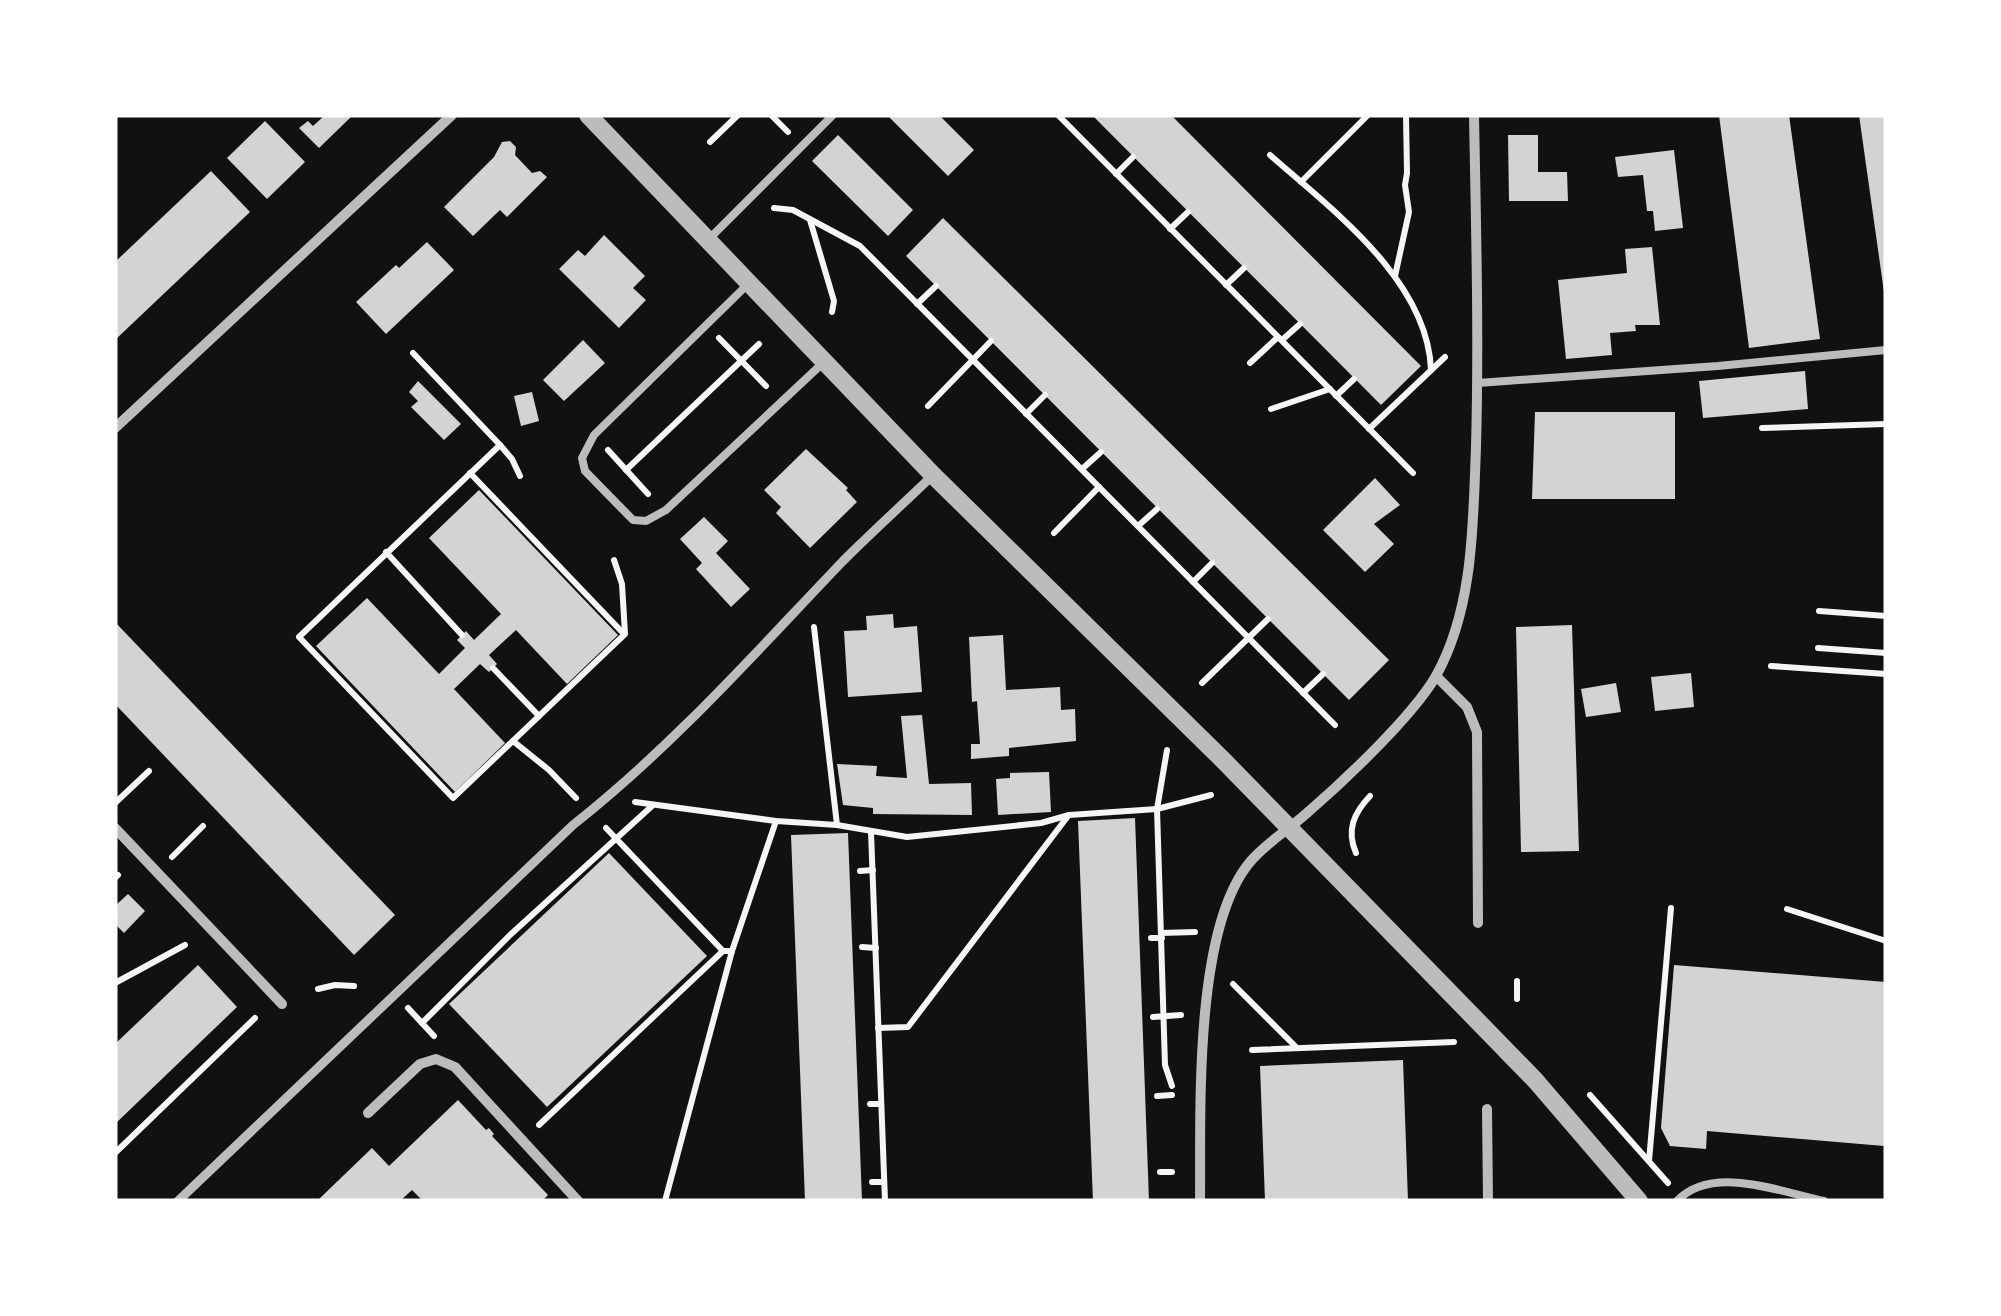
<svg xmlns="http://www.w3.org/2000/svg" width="2001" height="1316" font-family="'DM Sans',sans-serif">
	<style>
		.building { fill: #d3d3d3 }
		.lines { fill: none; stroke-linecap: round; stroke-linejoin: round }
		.path { stroke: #f5f5f5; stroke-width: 6 }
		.service { stroke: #bcbcbc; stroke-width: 8 }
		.pedestrian { stroke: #bcbcbc; stroke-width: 9 }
		.minor { stroke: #bcbcbc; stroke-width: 10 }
		.tertiary { stroke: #bcbcbc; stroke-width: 18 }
	</style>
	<rect width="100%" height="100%" fill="#111"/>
	<g class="building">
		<polygon points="325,115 353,115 319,148 299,128 308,121 313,126"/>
		<polygon points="887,115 939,115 974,150 948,176"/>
		<polygon points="1092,115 1171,115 1421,366 1381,405"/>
		<polygon points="1719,115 1789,115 1820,339 1749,348"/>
		<polygon points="1859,115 1886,115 1886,291 1884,292"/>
		<polygon points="265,121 305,162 267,199 227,158"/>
		<polygon points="838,135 913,210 888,236 812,161"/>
		<polygon points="1508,135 1538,135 1538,172 1567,172 1568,201 1509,201"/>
		<polygon points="510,141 516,147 515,155 532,173 540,171 547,177 507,217 500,210 473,236 444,207 494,157 502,142"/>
		<polygon points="1674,150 1683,228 1655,231 1653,211 1647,211 1643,175 1618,177 1615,157"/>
		<polygon points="211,171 250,212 115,340 115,262"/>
		<polygon points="943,218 1389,660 1349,700 906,256"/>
		<polygon points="604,235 645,276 633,288 646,300 619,328 559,269 578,250 585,256"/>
		<polygon points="427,242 454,270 386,334 356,302 396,265 399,268"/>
		<polygon points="1652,247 1660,325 1635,325 1636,331 1610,333 1612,355 1566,359 1558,280 1627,273 1625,249"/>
		<polygon points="583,340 605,363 564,401 543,380"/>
		<polygon points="1805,371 1808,409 1703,418 1699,381"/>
		<polygon points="418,381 461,424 444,440 411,407 418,401 409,392"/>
		<polygon points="532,392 539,421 521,426 514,396"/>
		<polygon points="1535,412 1675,412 1675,499 1532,499"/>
		<polygon points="806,449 848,488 846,490 857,502 810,548 776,513 781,507 764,490"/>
		<polygon points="1375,478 1400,505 1374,524 1394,544 1365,572 1323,530"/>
		<polygon points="479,490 618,635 567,684 516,630 489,655 497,664 489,672 480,664 454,689 505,743 455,792 316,646 367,598 439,674 465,648 457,640 466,631 474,640 501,614 429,538"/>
		<polygon points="704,517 728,541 716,553 750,589 731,607 696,569 702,563 680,539"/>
		<polygon points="893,614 894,628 917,626 922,692 848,697 844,631 867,630 866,616"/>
		<polygon points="115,622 395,915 354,955 115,704"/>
		<polygon points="1572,625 1579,851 1521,852 1516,627"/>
		<polygon points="1003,635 1006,690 1060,687 1061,710 1075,709 1076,741 1009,748 1009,756 971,759 971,744 980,744 977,701 972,702 969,637"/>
		<polygon points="1691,673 1694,707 1655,711 1651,677"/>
		<polygon points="1616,683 1621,712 1586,717 1581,689"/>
		<polygon points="922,715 929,784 971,783 972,815 873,814 873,808 843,805 837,764 877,766 876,776 907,778 901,716"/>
		<polygon points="1049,772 1051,812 998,815 996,779 1010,778 1010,773"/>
		<polygon points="1135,818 1149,1201 1093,1201 1078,821"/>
		<polygon points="848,833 862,1201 805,1201 791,835"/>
		<polygon points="609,853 707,956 547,1107 449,1004"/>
		<polygon points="128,894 145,911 124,933 115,924 115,906"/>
		<polygon points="198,965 237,1007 115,1124 115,1044"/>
		<polygon points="1674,965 1886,982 1884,1146 1707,1131 1706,1149 1670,1146 1661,1128"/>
		<polygon points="1403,1060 1408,1201 1265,1201 1260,1066"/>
		<polygon points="458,1100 486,1130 489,1128 494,1134 492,1136 548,1195 542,1201 423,1201 412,1190 400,1201 317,1201 372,1148 389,1166"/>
	</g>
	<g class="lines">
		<g class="path">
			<polyline points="771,115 788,132"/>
			<polyline points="1058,115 1413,473"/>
			<polyline points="710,142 738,115"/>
			<path d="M1270,155C1331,209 1428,280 1431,370"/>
			<polyline points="1116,174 1133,157"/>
			<polyline points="1301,182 1368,115"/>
			<polyline points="774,208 793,210 860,246 1335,725"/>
			<polyline points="810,220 834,301 832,312"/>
			<polyline points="1170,229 1188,212"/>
			<polyline points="1395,276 1409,212 1405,185 1407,173 1406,115"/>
			<polyline points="1226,285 1244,268"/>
			<polyline points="917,304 936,286"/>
			<polyline points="719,338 766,386"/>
			<polyline points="1282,340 1300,324"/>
			<polyline points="413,353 500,445 512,459 520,476"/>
			<polyline points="1250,363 1278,337"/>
			<polyline points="1336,396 1354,379"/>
			<polyline points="928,406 991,341"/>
			<polyline points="1271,409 1330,389"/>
			<polyline points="1026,414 1045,395"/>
			<polyline points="1762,428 1886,424"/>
			<polyline points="1369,429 1445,357"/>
			<polyline points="500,445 299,637 453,798 625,634 622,584 614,560"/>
			<polyline points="608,450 648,494"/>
			<polyline points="1082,469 1101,452"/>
			<polyline points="626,470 759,344"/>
			<polyline points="470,473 624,634"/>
			<polyline points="1138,526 1157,509"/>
			<polyline points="1054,533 1099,487"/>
			<polyline points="386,552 462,635"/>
			<polyline points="1193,582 1212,563"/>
			<polyline points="1819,611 1886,616"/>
			<polyline points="814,627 837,825"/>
			<polyline points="1818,648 1886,653"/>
			<polyline points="1771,666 1886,674"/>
			<polyline points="493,668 539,716"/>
			<polyline points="1202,683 1268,619"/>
			<polyline points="1303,693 1323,674"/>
			<polyline points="513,741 549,770 576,798"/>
			<polyline points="1167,750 1157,809 1165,1065 1172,1086"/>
			<polyline points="635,802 776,821 837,825 907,837 1041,823 1069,815 1157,809 1211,795"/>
			<polyline points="115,803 149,771"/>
			<polyline points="606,828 723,951 732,951"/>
			<polyline points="871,832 885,1201"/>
			<path d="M1356,853C1346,830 1354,813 1370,796"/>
			<polyline points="172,857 203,826"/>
			<polyline points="860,871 873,870"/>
			<polyline points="115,878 118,875"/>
			<polyline points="1787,909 1886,941"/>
			<polyline points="1161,933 1195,932"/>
			<polyline points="1151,938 1162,938"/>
			<polyline points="862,947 876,948"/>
			<polyline points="1517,981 1517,999"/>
			<polyline points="115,983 185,945"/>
			<polyline points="1233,984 1297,1048"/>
			<polyline points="318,989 335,985 354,986"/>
			<polyline points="408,1008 434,1036"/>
			<polyline points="1153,1017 1181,1015"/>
			<polyline points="422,1023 510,935 652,806"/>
			<polyline points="878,1028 908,1027 1068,816"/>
			<polyline points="1252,1050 1454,1042"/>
			<polyline points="1590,1095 1668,1183"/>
			<polyline points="1157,1096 1172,1095"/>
			<polyline points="870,1104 881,1104"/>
			<polyline points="539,1125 723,951"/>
			<polyline points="115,1153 255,1018"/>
			<polyline points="1649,1161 1671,908"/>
			<polyline points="1160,1172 1172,1172"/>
			<polyline points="872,1182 884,1182"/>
			<polyline points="665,1201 732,951 776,821"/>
		</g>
		<g class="service">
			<polyline points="709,239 833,115"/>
			<polyline points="747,285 594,435 582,458 585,471 633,520 646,521 666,510 825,361"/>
			<polyline points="1478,383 1718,366 1886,350"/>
			<path d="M1677,1201C1712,1164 1781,1192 1824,1201"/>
		</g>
		<path class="pedestrian" d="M178,1201L573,825C672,747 756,652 843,561C872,532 903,504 932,476"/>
		<g class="minor">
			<polyline points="115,428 452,115"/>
			<polyline points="1436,676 1467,707 1477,732 1478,923"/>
			<polyline points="115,828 282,1004"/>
			<polyline points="1487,1109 1488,1201"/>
			<polyline points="368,1113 420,1064 436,1059 455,1067 578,1201"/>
			<path d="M1200,1201C1201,1114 1193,930 1250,862C1266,843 1288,830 1307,813C1344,781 1412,717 1436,676C1474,608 1473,522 1476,447C1479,336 1476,226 1474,115"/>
		</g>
		<polyline class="tertiary" points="588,115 933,475 1224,761 1535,1080 1639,1201"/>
	</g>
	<rect width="2001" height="1316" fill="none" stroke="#ffffff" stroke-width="235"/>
</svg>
